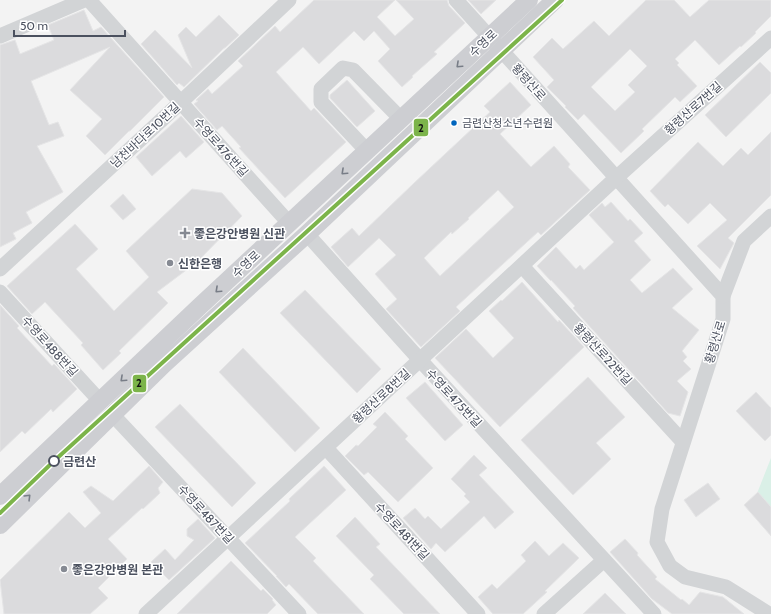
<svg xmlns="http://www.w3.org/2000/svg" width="771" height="614" font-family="Cabin,'Noto Sans KR',sans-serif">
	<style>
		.green { fill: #daf0e7 }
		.building { fill: #dbdbdd; stroke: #e5e5e6; fill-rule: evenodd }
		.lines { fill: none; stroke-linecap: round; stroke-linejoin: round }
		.minor { stroke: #d2d4d6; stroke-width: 15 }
		.major { stroke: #cdced2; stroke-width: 18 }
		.metro-1-casing { stroke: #fff; stroke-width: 7 }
		.metro-1 { stroke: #7cb44a; stroke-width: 4 }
		.oneway { stroke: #787d87 }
		.bus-dot { fill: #0065bd; stroke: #fff; stroke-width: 1.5 }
		.poi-dot { fill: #868a93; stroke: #fff; stroke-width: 1.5 }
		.stop-dot { fill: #fff; stroke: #4b515f; stroke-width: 2 }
		.labels { text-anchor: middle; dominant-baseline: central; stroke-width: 3; stroke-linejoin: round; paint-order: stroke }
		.bus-label { font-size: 11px; fill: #4b515f; stroke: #fff; text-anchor: start }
		.street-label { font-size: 12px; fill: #4b515f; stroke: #fff }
		.poi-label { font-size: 12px; font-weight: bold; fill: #4b515f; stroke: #fff; text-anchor: start }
		.stop-label { font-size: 12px; font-weight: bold; fill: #4b515f; stroke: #fff; text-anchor: start }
		.line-badge { stroke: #fff; stroke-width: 1.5 }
		.pale-badge-label { font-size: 11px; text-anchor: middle; font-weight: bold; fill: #111 }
	</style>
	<rect width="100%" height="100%" fill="#f3f3f3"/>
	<polygon class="green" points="771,458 771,507 752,506"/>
	<g class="building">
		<polygon points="314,0 395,0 377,17 395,36 414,19 396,0 447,0 449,6 465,23 434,52 437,54 412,76 413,77 402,87 378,61 390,49 374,31 364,41 354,31 319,64 303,47 276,72 311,111 314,108 346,142 285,198 239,148 241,147 222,126 217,130 194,104 198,101 196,100 208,89 212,94 243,66 238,61 275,26 280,32"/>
		<polygon points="468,0 496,0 481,14"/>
		<path d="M646,0H674L690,17L709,0H771V16L755,32L756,33L741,47L740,46L719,65L695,40L675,59L679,63L677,65L697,86L680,102L675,97L642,129L644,131L621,153L584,114L578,120L565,107L566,106L547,87L554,80L533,57L552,38L563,49L594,21L609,36ZM630,49L647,66L628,85L635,92L615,111L591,87Z"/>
		<polygon points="84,10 93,31 101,27 164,97 130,131 129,131 105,155 86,136 102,119 70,90 110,47 31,81 49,125 58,122 64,136 37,146 63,192 26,212 32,223 13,233 16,239 0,247 0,45 15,40 20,54 54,40 48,25"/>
		<polygon points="219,15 239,35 226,47 223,49 184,87 179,83 177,85 141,44 155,30 192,68 178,35 186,27 196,37"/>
		<polygon points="760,62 771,73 771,93 726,137 705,115"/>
		<polygon points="347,80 375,111 357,127 330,98 330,95"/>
		<path d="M510,82L531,105L500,134L531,167L554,146L570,164L568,167L590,190L541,235L538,232L456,307L460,311L421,347L386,309L397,299L375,274L396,255L379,238L348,267L331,247L352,228L359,236L413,184L490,112L484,106ZM498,190L514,207L440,276L424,258L451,232L452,234L469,219L468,218Z"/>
		<polygon points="181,116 204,142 186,158 180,151 152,176 136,157"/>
		<polygon points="771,132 771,195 728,238 734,243 720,269 697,246 727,220 710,203 688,224 668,204 665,207 650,191 698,142 723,166 741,148 748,155"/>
		<polygon points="192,189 222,193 242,216 197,262 157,292 168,303 119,351 121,353 103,370 81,345 83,343 45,302 32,314 7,286 75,224 98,249 76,269 114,311 149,277 126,251"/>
		<polygon points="123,194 136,209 123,220 110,206"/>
		<polygon points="611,202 628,221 630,219 643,233 634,241 651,260 630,280 642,293 673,268 693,289 672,308 699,330 682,351 687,357 683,361 691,369 677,381 688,392 680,416 668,413 573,308 575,306 551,280 551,281 537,266 556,247 576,269 580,265 584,270 614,242 589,215 602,203 605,207"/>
		<polygon points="522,282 558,322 559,320 584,347 500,427 435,358 466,329 493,358 514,338 489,311 501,300 502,301"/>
		<polygon points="305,290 381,369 357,393 280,313"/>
		<polygon points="0,305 19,326 17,328 52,366 54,364 77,389 53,412 51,409 25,434 22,431 0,452"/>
		<polygon points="243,348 320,428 295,452 219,372"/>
		<polygon points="588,377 625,417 596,443 611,459 573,495 521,440"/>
		<polygon points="425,382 463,425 445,441 406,398"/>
		<polygon points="756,392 771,408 771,435 765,441 736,411"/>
		<polygon points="180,404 256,483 232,507 155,427"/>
		<polygon points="385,412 408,436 405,439 433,468 398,502 368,472 364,475 345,456 356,445 358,446 377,427 373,424"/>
		<polygon points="474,455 487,468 479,475 514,512 495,529 484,516 445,552 436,543 431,549 403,518 415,508 425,519 428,516 441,529 470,502 464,496 466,494 451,479"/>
		<polygon points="149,466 163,482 158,488 160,493 143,509 142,508 108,539 127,559 98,588 108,598 90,614 4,614 0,580 69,512 85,528 101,513 83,492 91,486 113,501"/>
		<polygon points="324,466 346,490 295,537 316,558 313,561 364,614 318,614 289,584 286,587 276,576 277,576 245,543 290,501 289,499"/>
		<polygon points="708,483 720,499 696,517 684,500"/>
		<polygon points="758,492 771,507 771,536 744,505"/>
		<polygon points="355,517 380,544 376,547 440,614 404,614 370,579 374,575 336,536"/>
		<polygon points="198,519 215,538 169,580 151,562 165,549 175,560 194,540 187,536 187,529"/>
		<polygon points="625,539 638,553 637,555 657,577 655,579 681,600 682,599 689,605 700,592 723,597 744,614 672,614 652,599 610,552"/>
		<polygon points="535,541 549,556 563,543 579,558 545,591 547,592 523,614 493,614 478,597 492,584 497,589 526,561 521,555"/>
		<polygon points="231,561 261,591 263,589 273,599 272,600 276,605 267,614 177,614"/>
		<polygon points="605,593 626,614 583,614"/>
	</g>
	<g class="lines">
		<g class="minor">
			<polyline points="89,0 289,223"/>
			<polyline points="456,0 723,296 723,319 662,509 657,542 670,566 685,577 726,587 769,614"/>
			<polyline points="0,36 84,0"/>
			<polyline points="367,151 321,102 321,89 343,68 353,70 401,119"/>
			<polyline points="307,234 420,360 654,614"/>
			<polyline points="522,266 683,442"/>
			<polyline points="0,269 181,102 289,0"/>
			<polyline points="0,292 100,401"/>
			<polyline points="723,296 744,241 771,216"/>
			<polyline points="112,414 299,614"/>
			<polyline points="326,448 478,614"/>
			<polyline points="146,614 616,178 771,38"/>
			<polyline points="544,614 604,560"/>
		</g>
		<g class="major">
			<polyline points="0,496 199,307 529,0"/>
			<polyline points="0,525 164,364 307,234 555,0"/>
		</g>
		<defs>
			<polyline id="metro-1" points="0,513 54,461 562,0"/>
		</defs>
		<use href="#metro-1" class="metro-1-casing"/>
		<use href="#metro-1" class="metro-1"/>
	</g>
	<defs><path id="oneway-chevron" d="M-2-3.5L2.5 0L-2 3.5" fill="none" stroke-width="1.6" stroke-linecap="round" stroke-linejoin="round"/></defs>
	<g class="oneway">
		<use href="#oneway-chevron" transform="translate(459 65) rotate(137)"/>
		<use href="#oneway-chevron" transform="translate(344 172) rotate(137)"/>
		<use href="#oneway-chevron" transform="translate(218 290) rotate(137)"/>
		<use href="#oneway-chevron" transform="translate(123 379) rotate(137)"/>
		<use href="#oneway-chevron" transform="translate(28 497) rotate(-45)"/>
	</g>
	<circle class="bus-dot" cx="454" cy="123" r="3.5"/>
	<g class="poi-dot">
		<path d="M183 227h4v4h4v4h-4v4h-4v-4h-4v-4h4z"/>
		<circle cx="170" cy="263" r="4"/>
		<circle cx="64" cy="569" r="4"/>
	</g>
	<circle class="stop-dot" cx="54" cy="461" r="5"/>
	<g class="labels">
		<g class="bus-label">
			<text x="462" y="123">금련산청소년수련원</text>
		</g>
		<g class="street-label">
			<text transform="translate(483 43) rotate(-43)">수영로</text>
			<text transform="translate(529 82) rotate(48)">황령산로</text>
			<text transform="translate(693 108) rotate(-42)">황령산로7번길</text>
			<text transform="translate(145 135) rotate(-43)">남천바다로10번길</text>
			<text transform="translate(221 147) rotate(48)">수영로476번길</text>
			<text transform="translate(246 264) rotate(-43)">수영로</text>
			<text transform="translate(715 342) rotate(-73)">황령산로</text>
			<text transform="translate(50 346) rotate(48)">수영로488번길</text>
			<text transform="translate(603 354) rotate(47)">황령산로22번길</text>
			<text transform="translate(381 396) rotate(-43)">황령산로8번길</text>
			<text transform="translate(454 398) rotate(47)">수영로475번길</text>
			<text transform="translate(206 514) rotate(47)">수영로487번길</text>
			<text transform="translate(402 531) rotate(47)">수영로481번길</text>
		</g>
		<g class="poi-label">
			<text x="194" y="233">좋은강안병원 신관</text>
			<text x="178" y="263">신한은행</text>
			<text x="72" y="569">좋은강안병원 본관</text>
		</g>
		<g class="stop-label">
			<text x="63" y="461">금련산</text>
		</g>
	</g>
	<g class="line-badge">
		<rect x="413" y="118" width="16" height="19" rx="4" fill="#7cb44a"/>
		<rect x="132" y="374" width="15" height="19" rx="4" fill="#7cb44a"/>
	</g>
	<g class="pale-badge-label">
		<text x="421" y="132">2</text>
		<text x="139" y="387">2</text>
	</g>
	<path d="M14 30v6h111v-6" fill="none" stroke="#4b515f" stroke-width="2"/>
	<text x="20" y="30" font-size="12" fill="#4b515f" stroke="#ffffff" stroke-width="3" paint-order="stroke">50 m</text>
</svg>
